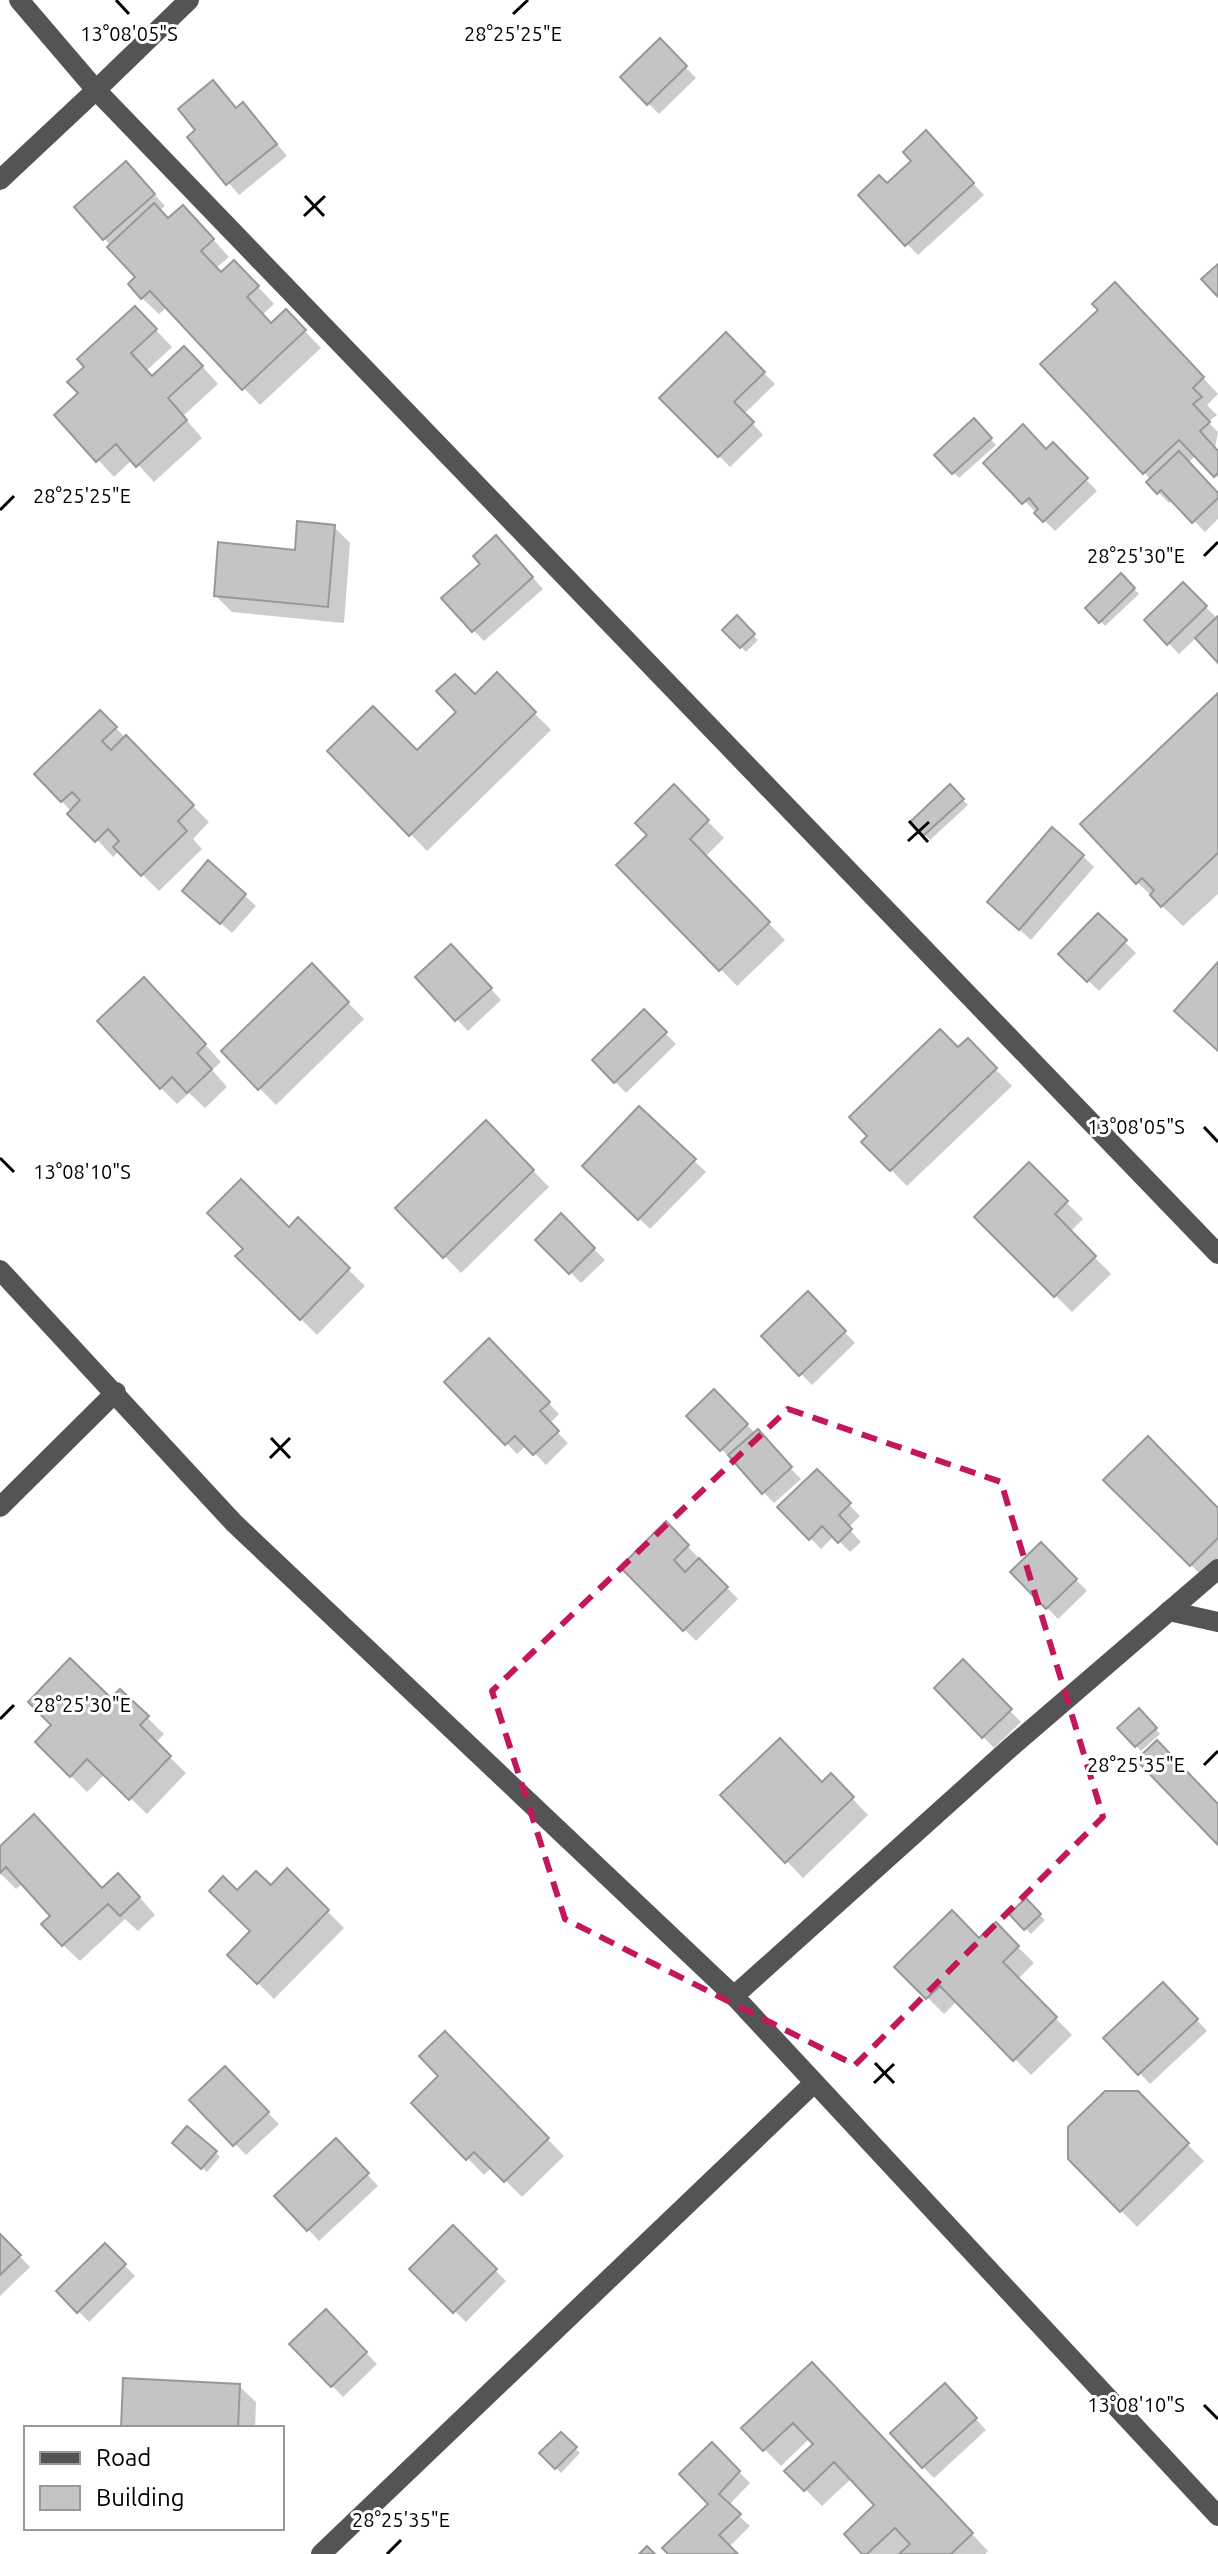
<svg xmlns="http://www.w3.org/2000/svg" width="1218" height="2554" font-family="Ubuntu,sans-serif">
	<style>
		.shadow { fill: #0003 }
		.building { fill: #c4c4c4; stroke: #989898; stroke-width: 2 }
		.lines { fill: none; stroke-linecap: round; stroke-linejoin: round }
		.minor { stroke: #545454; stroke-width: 20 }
		.marked { fill: none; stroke: #c2185b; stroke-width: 6; stroke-dasharray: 16 10; stroke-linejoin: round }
		.ticks { fill: none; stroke: #000; stroke-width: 3 }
		.ticks-label { font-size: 20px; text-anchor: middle; fill: #000; stroke: #fff; stroke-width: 6; stroke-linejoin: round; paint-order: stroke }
	</style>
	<rect width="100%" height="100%" fill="#fff"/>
	<g class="shadow">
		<polygon points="660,41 696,78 659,114 622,77"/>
		<polygon points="213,83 237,109 254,116 287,156 239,195 190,138 198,130"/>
		<polygon points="937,144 984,195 918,255 907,244 887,186"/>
		<polygon points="137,175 165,206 159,211 169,221 199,224 229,257 216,268 222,274 251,279 274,304 262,315 271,325 302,328 321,348 260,405 167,307 159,314 142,298 130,285 138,277 77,207"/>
		<polygon points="1132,301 1218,394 1207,405 1217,415 1208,422 1218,432 1215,449 1218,452 1218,478 1196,455 1188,463 1218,495 1218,519 1205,532 1173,499 1169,503 1158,492 1151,480 1043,364"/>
		<polygon points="152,326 172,347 146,371 152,378 201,365 218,384 183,416 202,438 154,482 133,459 114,477 57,415 80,393 87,367"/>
		<polygon points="726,335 775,384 744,414 763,435 730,467 662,398"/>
		<polygon points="974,421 996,445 959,478 937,455"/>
		<polygon points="1053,445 1097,491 1055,531 986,463 1047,451"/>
		<polygon points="334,527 350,543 344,623 232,612 216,596 297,552"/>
		<polygon points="507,549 543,589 484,641 473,630"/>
		<polygon points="1121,576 1139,594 1105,626 1088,608"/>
		<polygon points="1183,585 1218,619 1218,660 1197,637 1179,654 1146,620"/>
		<polygon points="737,618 758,640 746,652 725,630"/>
		<polygon points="497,675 551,730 427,851 330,751 417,753"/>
		<polygon points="1218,696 1218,894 1183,926 1137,882"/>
		<polygon points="100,712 209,822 193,839 202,849 159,891 119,851 113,857 37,774"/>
		<polygon points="674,787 724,838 705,857 785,940 737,986 619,865 650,835"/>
		<polygon points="950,787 968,805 930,840 912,822"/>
		<polygon points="1083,856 1094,867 1031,940 1001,913"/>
		<polygon points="209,863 256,906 232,933 196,902"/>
		<polygon points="1098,916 1136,953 1099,991 1061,954"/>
		<polygon points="462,957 501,1000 468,1031 417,977"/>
		<polygon points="312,966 364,1019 276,1105 223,1051"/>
		<polygon points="161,996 221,1062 212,1070 227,1087 205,1108 189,1093 177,1104 161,1088"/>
		<polygon points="644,1012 676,1044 626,1093 594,1060"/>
		<polygon points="968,1041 1012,1086 907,1186 864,1142"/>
		<polygon points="639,1109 706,1172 650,1229 585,1166"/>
		<polygon points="486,1123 549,1187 461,1273 398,1208"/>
		<polygon points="1029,1165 1083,1219 1070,1232 1111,1274 1072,1312 977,1217"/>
		<polygon points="561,1216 605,1260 581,1283 538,1240"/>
		<polygon points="298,1220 365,1286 317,1335 238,1256 289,1229"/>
		<polygon points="808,1294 855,1343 812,1385 764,1336"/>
		<polygon points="489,1341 559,1414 549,1424 568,1443 546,1465 527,1445 517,1454 447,1382"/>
		<polygon points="714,1392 801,1479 774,1503 689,1416"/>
		<polygon points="817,1472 860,1516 848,1528 861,1542 850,1552 834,1536 821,1549 780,1507"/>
		<polygon points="1106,1480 1218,1510 1218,1571 1207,1581"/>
		<polygon points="666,1524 738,1599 696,1641 623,1567"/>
		<polygon points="1041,1544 1087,1591 1058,1619 1013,1572"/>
		<polygon points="963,1662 1021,1722 994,1748 936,1688"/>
		<polygon points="120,1691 164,1734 155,1743 186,1773 147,1814 105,1774 87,1792 37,1742 54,1725 111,1701"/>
		<polygon points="1139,1711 1160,1734 1141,1751 1120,1728"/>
		<polygon points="831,1776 868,1815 803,1878 723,1795 822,1784"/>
		<polygon points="0,1848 103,1890 135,1892 155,1915 138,1931 125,1919 80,1961 63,1945 53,1916 23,1883 16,1889 0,1873"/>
		<polygon points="287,1871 344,1928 274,1999 230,1955 253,1932 237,1893 271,1887"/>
		<polygon points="1026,1901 1045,1920 1031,1934 1012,1914"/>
		<polygon points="996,1925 1034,1963 1018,1979 1072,2035 1031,2075 957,2001 944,2014 897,1967 979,1940"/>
		<polygon points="1174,1995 1207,2031 1150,2084 1106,2038"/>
		<polygon points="445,2034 564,2156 522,2197 492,2167 484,2175 414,2103 441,2076"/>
		<polygon points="225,2069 279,2124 246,2155 192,2100"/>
		<polygon points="1137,2093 1204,2161 1137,2227 1070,2158"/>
		<polygon points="336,2141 378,2186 319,2241 277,2196"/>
		<polygon points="175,2143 215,2152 220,2157 207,2172"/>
		<polygon points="453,2228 506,2281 466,2322 412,2269"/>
		<polygon points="0,2236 30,2267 0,2296"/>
		<polygon points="105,2245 135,2276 89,2322 59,2291"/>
		<polygon points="326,2312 377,2364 343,2397 292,2345"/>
		<polygon points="828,2381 988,2551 985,2554 865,2554 877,2505 852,2478 822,2506 787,2471 815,2444 810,2438 781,2466 744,2428"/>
		<polygon points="239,2386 256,2402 255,2428 123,2428"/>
		<polygon points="956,2397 986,2430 934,2478 923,2467"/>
		<polygon points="561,2435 580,2453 561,2473 542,2453"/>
		<polygon points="712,2445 750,2483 728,2506 750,2526 729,2547 735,2554 671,2554 711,2504"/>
	</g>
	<g class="building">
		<polygon points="660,38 687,66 647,105 620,77"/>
		<polygon points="213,80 236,108 243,102 277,144 226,185 187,137 195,130 178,109"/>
		<polygon points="926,130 974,183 905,246 858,195 879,175 887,183 911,161 903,152"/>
		<polygon points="126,161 155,194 103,240 74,207"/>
		<polygon points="154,203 168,218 183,205 214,239 201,251 221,272 234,260 259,286 247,297 271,323 286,309 306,330 242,390 150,291 141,299 128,284 135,277 107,247"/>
		<polygon points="1218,264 1218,297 1201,279"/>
		<polygon points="1115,282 1204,377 1193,388 1202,397 1193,404 1210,422 1200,431 1218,451 1218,473 1214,477 1179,440 1143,474 1040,364 1098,310 1092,304"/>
		<polygon points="135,306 157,329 131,353 152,376 184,346 203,366 168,398 187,420 136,467 116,444 96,462 54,415 78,393 67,382 84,367 77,359"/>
		<polygon points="726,332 765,372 734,402 754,422 718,457 659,398"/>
		<polygon points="974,418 992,438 952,474 934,455"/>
		<polygon points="1023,424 1046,449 1053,442 1088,478 1043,522 1034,513 1038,509 1029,498 1022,504 983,463"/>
		<polygon points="1179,451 1218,493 1218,498 1192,523 1161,490 1157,494 1146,482"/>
		<polygon points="297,521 335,525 328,607 214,596 218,542 295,550"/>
		<polygon points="496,535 533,577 472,632 441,598 480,564 473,556"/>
		<polygon points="1121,573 1135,588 1099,623 1085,608"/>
		<polygon points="1183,582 1207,606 1167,645 1144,620"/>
		<polygon points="737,615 755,634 740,648 722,630"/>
		<polygon points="1218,616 1218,663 1195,638"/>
		<polygon points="497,672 536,712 409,836 327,751 373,706 417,750 456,712 436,691 455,674 475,694"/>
		<polygon points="1218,693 1218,853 1161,907 1150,895 1154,890 1142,878 1136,884 1080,824"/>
		<polygon points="100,710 117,727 102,741 111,750 126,735 194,805 178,821 187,831 141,876 113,847 119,841 108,829 95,842 67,814 80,800 72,792 61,802 34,774"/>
		<polygon points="674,784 709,820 690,839 770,922 719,971 616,865 647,835 635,823"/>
		<polygon points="950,784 964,799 923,836 910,822"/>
		<polygon points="1052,827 1084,855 1019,930 987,902"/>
		<polygon points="208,860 246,894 220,924 182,891"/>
		<polygon points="1098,913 1127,940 1087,982 1058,954"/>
		<polygon points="451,944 492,988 455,1021 415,977"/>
		<polygon points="1218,962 1218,1051 1174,1011"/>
		<polygon points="312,963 349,1002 258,1090 221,1051"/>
		<polygon points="144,977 206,1044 197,1053 212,1069 187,1093 172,1077 160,1089 97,1021"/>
		<polygon points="644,1009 667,1032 614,1083 592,1060"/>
		<polygon points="940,1029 958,1047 968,1038 997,1068 890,1171 861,1142 867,1136 849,1117"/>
		<polygon points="639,1106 696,1159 638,1220 582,1166"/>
		<polygon points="486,1120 534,1170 443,1258 395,1208"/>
		<polygon points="1029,1162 1068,1201 1055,1214 1096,1256 1054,1297 974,1217"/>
		<polygon points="241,1179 289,1227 298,1217 350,1268 300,1320 235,1256 243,1249 207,1213"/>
		<polygon points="561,1213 595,1248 569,1274 535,1240"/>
		<polygon points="808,1291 846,1331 799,1376 761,1336"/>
		<polygon points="489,1338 550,1402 540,1411 559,1431 533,1455 515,1436 505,1445 444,1382"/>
		<polygon points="714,1389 748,1424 720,1451 686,1416"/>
		<polygon points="758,1429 792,1467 762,1494 728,1455"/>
		<polygon points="1148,1436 1218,1508 1218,1538 1190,1566 1103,1480"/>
		<polygon points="817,1469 851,1503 839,1515 852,1529 838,1543 822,1526 809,1540 777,1507"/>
		<polygon points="666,1521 689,1545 674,1560 685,1572 699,1558 728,1587 683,1631 620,1567"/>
		<polygon points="1041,1542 1077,1579 1046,1609 1010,1572"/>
		<polygon points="70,1658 111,1698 120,1689 149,1716 140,1725 171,1756 129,1800 87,1759 70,1777 35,1742 51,1725 28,1702"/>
		<polygon points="963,1659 1012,1709 982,1738 934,1688"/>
		<polygon points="1139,1708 1157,1728 1135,1747 1117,1728"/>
		<polygon points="780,1738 822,1782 831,1773 854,1797 785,1863 720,1795"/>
		<polygon points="1157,1740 1218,1804 1218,1845 1136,1760"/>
		<polygon points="34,1814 102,1888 118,1873 140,1897 120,1916 108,1904 62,1946 41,1924 50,1916 6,1867 0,1873 0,1846"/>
		<polygon points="287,1868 329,1910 257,1984 227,1955 250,1931 209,1891 223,1876 237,1890 256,1871 271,1885"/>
		<polygon points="1026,1898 1041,1914 1024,1930 1009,1914"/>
		<polygon points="952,1910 979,1938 996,1922 1019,1946 1003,1962 1057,2017 1013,2061 940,1986 926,1999 894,1967"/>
		<polygon points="1163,1982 1198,2019 1138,2075 1103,2038"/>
		<polygon points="445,2031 549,2138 504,2182 474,2152 466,2160 411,2103 438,2076 419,2056"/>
		<polygon points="225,2066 269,2112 233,2146 189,2100"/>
		<polygon points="1105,2091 1138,2091 1189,2143 1120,2212 1068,2159 1068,2127"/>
		<polygon points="187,2126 217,2151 201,2169 172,2143"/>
		<polygon points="336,2138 369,2173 307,2231 274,2196"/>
		<polygon points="453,2225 497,2269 453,2313 409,2269"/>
		<polygon points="0,2234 21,2255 0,2275"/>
		<polygon points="105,2243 126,2264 77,2313 56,2291"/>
		<polygon points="326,2309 367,2352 331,2387 289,2344"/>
		<polygon points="812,2362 973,2533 951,2554 899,2554 910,2544 895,2528 867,2554 862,2554 844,2534 874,2505 834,2462 804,2491 784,2471 813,2444 793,2423 763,2451 741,2428"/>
		<polygon points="123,2378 240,2384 238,2428 121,2428"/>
		<polygon points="945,2383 977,2418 922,2468 890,2433"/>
		<polygon points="561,2432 577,2447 555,2469 539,2453"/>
		<polygon points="712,2442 740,2471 719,2494 741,2514 719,2535 738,2554 668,2554 662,2548 708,2504 679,2474"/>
		<polygon points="647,2546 655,2554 639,2554"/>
	</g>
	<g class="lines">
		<g class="minor">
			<polyline points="19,0 96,90 189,0"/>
			<polyline points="0,180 96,90 1218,1254"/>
			<polyline points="0,1270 234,1523 734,1996 1218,2516"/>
			<polyline points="0,1507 116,1392"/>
			<polyline points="1169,1611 1218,1622"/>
			<polyline points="734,1996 1011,1747 1218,1569"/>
			<polyline points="321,2554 813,2084"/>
		</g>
	</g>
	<path class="marked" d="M788,1409L1001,1482L1103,1817L855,2065L565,1919L492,1691Z"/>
	<path class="ticks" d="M116,0L129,14M513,14L528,0M305,196L324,216M304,216L325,196M0,510L14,496M1204,556L1218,542M909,821L928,842M908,841L929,822M1204,1127L1218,1142M0,1158L14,1172M271,1438L290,1458M270,1458L290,1438M0,1719L14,1705M1204,1765L1218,1751M875,2063L894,2083M874,2083L894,2064M1204,2405L1218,2419M387,2554L401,2540"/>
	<g class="ticks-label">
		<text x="513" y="41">28°25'25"E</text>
		<text x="129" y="41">13°08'05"S</text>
		<text x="82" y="503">28°25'25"E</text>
		<text x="1136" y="563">28°25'30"E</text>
		<text x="1136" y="1134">13°08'05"S</text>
		<text x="82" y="1179">13°08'10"S</text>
		<text x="82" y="1712">28°25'30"E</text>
		<text x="1136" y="1772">28°25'35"E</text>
		<text x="1136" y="2412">13°08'10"S</text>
		<text x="401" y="2527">28°25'35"E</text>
	</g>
	<rect x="24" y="2426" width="260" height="104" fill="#ffffff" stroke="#999999" stroke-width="2"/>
	<rect x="40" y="2452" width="40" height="12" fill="#545454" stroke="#999999" stroke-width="2"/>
	<text x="96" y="2466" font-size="24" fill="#000000">Road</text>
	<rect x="40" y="2486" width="40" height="24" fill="#c4c4c4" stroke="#999999" stroke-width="2"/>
	<text x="96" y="2506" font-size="24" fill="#000000">Building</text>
</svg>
